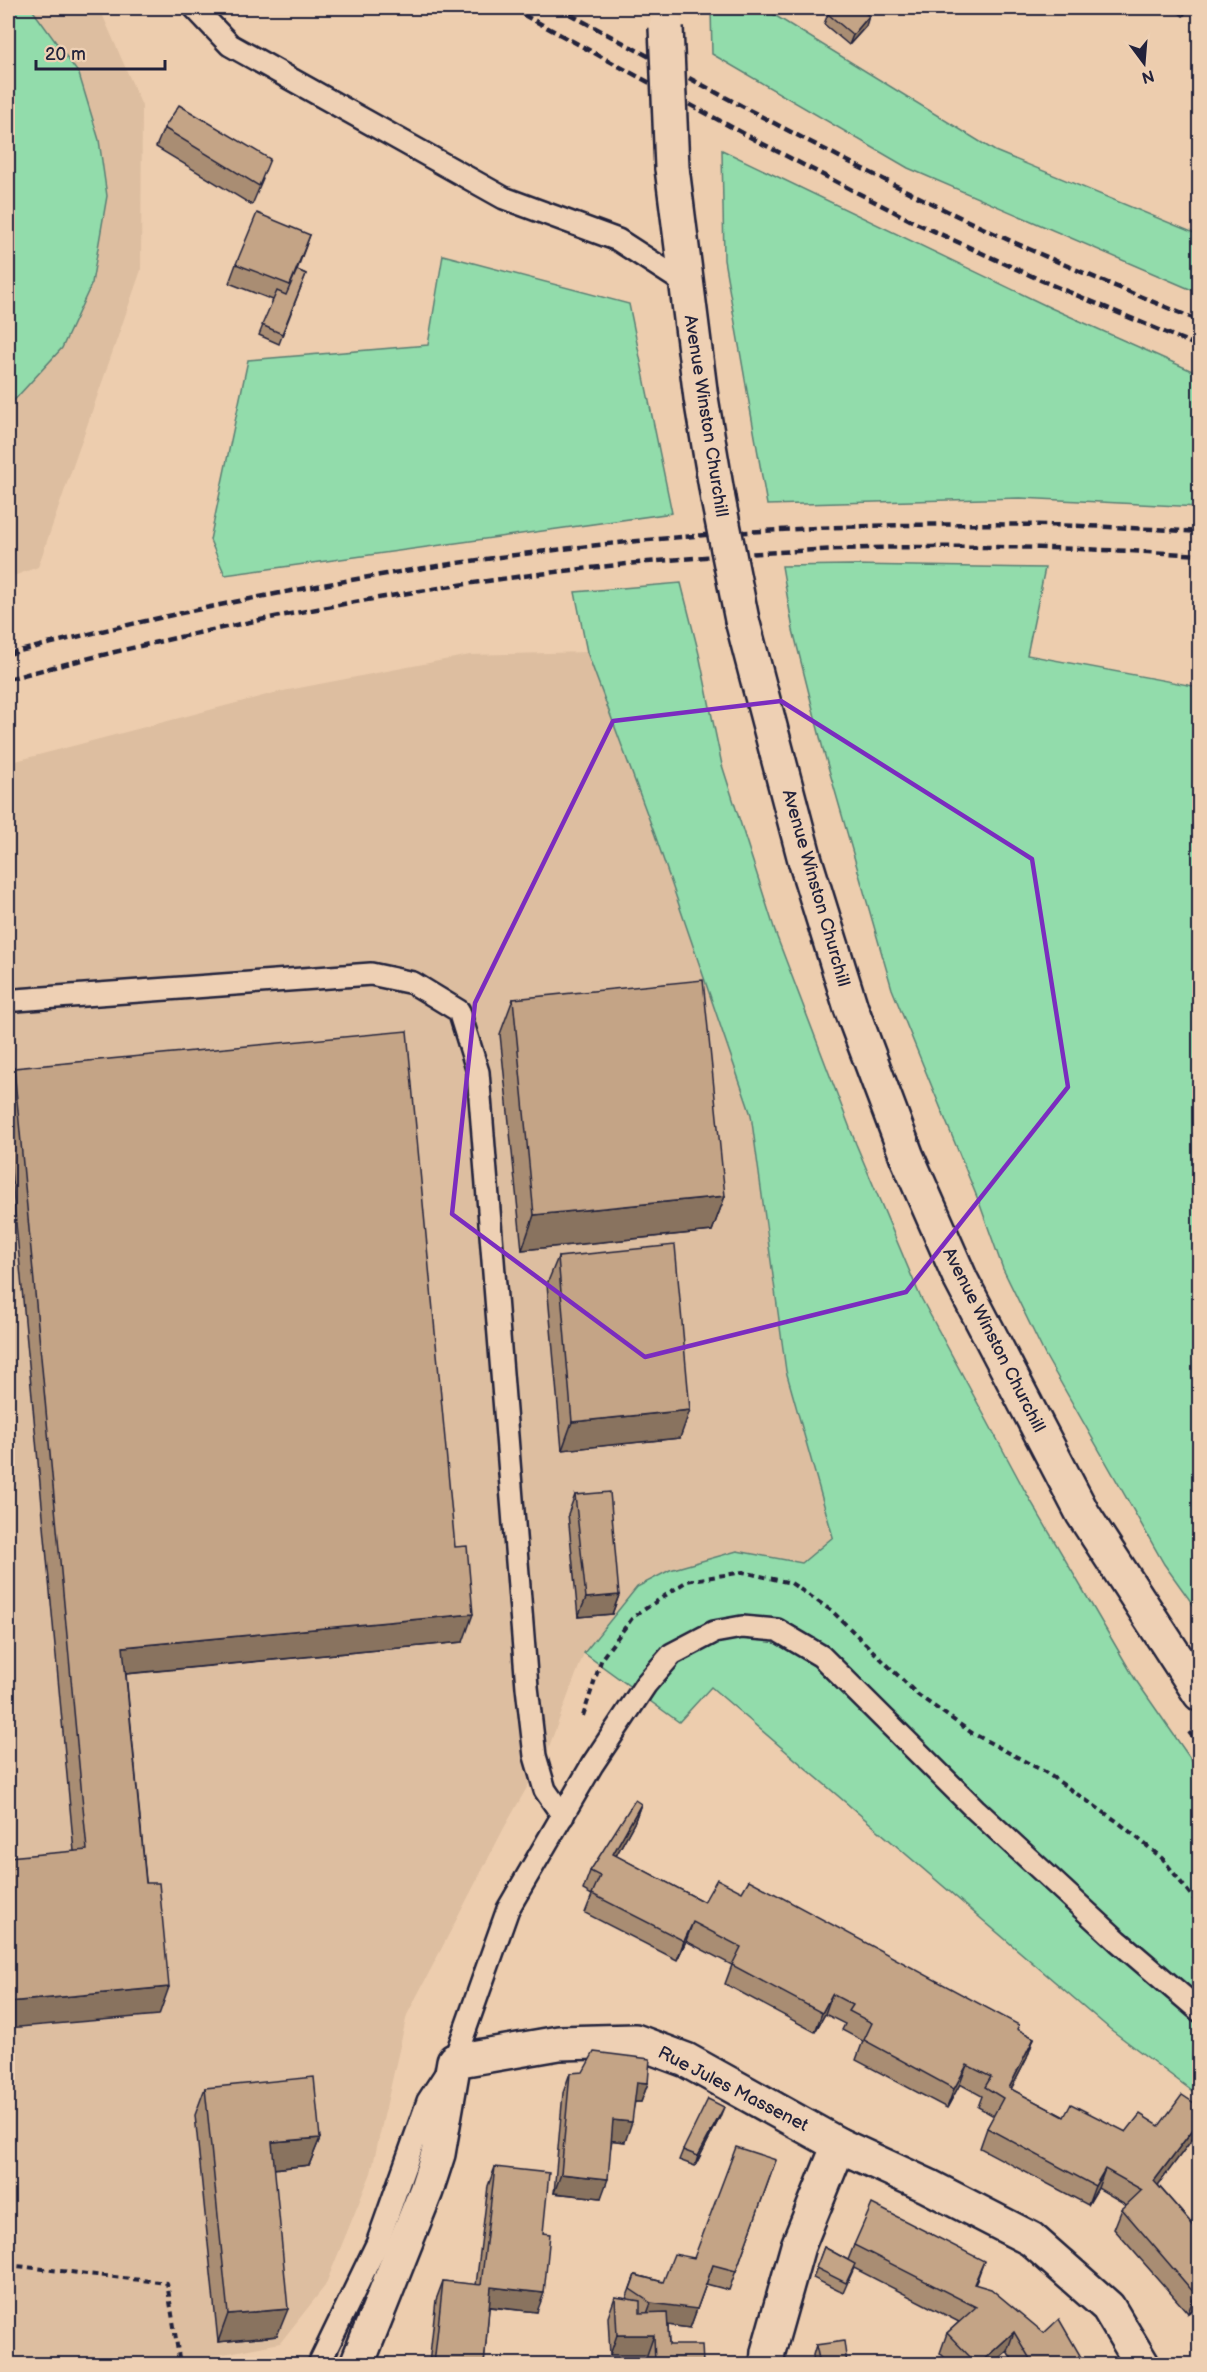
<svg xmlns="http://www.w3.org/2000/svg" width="1207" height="2372" font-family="'Balsamiq Sans',sans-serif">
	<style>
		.built { fill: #ddbea0 }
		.green { fill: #92dcab; stroke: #5a7f73; stroke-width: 1.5 }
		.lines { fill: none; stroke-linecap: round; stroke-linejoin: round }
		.lane-casing { stroke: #22223b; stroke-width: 26 }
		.street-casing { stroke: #22223b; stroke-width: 38 }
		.secondary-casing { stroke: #22223b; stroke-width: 38 }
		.path { stroke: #22223b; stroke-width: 4; stroke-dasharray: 6 4.5; stroke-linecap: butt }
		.lane { stroke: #eed0b4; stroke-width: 21 }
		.street { stroke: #eed0b4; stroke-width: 33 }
		.secondary { stroke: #eed0b4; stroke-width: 33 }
		.rail { stroke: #22223b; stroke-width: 4.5; stroke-dasharray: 9 4.5; stroke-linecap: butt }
		.secondary-bridge-casing { stroke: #22223b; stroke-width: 38; stroke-linecap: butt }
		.secondary-bridge { stroke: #eed0b4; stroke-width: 33 }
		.wall { fill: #a98d73; stroke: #22223b; stroke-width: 1.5 }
		.shaded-wall { fill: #89735e; stroke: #22223b; stroke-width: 1.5 }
		.building { fill: #c4a486; stroke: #22223b; stroke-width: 1.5 }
		.marked { fill: none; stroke: #7b2cbf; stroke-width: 4.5; stroke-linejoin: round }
		.labels { text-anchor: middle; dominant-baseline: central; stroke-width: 4.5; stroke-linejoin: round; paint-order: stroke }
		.street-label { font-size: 18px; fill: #22223b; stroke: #eed0b4 }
	</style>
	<rect width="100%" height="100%" fill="#edcdae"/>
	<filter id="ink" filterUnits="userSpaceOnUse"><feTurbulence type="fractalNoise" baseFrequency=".0167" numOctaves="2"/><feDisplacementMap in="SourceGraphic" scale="12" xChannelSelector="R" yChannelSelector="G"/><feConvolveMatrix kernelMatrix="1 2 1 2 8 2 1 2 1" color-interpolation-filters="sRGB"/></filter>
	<g filter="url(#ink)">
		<g class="built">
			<polygon points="8,8 97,8 103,16 142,106 141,270 38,567 8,578"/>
			<polygon points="587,652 655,835 751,1115 785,1371 833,1537 802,1563 737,1551 584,1653 547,1752 504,1828 407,2015 371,2173 325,2286 280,2343 173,2364 8,2364 8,763 278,692 470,655"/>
		</g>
		<g class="green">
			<polygon points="8,8 31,8 79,74 99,140 107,196 92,283 62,348 8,407"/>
			<polygon points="711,8 763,8 995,151 1199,235 1199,293 908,168 712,54"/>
			<polygon points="722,150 1051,308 1199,374 1199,507 1020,498 767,505 724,260"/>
			<polygon points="443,255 629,304 672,513 225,575 210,540 248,360 428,345"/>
			<polygon points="851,565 1045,568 1027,655 1199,687 1199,1613 1164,1564 1045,1355 1003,1269 979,1202 892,989 823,749 793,630 782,566"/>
			<polygon points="681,583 699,654 722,765 777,937 856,1144 920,1296 1025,1491 1135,1679 1199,1771 1199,2096 1110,2029 711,1687 679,1722 584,1653 637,1587 670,1570 737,1551 802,1563 833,1537 786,1371 751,1115 655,835 587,652 575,592"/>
		</g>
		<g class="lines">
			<defs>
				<g id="lane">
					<polyline points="195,8 230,45 504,198 618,240 686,284"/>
					<polyline points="16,1000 371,974 413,983 459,1011 478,1072 527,1687 535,1756 545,1790 563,1816"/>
					<polyline points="319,2364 377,2244 428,2101 454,2061 508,1909 592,1765 646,1684 672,1654 714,1632 742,1627 777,1630 821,1656 975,1809 1118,1941 1200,2011"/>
				</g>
				<g id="street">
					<polyline points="357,2364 426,2191 438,2154 454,2061 559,2043 635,2041 686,2060 839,2145 928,2186 1031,2239 1108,2307 1142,2364"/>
					<polyline points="767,2364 768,2352 798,2246 839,2145"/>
				</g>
				<g id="secondary">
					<polyline points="672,168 701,398 718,499"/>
					<polyline points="742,620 805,860 851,1008 907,1157 961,1280 1083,1514 1200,1694"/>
				</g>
			</defs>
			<use href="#lane" class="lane-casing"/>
			<use href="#street" class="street-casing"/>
			<use href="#secondary" class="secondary-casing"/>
			<g class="path">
				<polyline points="583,1716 602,1658 633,1617 687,1581 743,1572 791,1583 832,1611 918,1695 972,1733 1045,1772 1118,1822 1163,1859 1200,1907"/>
				<polyline points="1189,1732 1200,1748"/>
				<polyline points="8,2265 167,2283 180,2364"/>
			</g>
			<use href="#lane" class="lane"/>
			<use href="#street" class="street"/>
			<use href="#secondary" class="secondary"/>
			<g class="rail">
				<polyline points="511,8 763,144 916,223 1045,282 1200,347"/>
				<path d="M558,8C680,73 801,139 925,200C1014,245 1107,283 1200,321"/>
				<path d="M8,654C399,554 795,504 1200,532"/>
				<path d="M8,679C305,600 613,551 921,547C1014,546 1107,549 1200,555"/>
			</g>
			<defs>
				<g id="secondary-bridge">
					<polyline points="666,27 672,168"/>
					<polyline points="718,499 742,620"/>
				</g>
			</defs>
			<use href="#secondary-bridge" class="secondary-bridge-casing"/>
			<use href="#secondary-bridge" class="secondary-bridge"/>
		</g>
		<g class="wall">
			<polygon points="1173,8 1190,8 1183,16"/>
			<polygon points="828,14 866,26 849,45 824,24"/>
			<polygon points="164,128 263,179 252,205 156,147"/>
			<polygon points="310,235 297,270 306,274 279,344 259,335 273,300 229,283 236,264"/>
			<polygon points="513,999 725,1196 712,1231 522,1250 500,1034"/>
			<polygon points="14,1068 463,1642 126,1674 159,2015 74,1851 8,1137 8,1085"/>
			<polygon points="558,1257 680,1438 562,1450 547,1284"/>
			<polygon points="575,1495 619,1595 612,1614 578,1617 568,1514"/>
			<polygon points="641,1804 634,1823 616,1856 704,1902 742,1892 1034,2038 1027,2058 1011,2089 1064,2117 1126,2132 1159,2126 1200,2107 1199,2130 1158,2185 1200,2233 1200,2305 1188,2313 1114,2229 1122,2209 1127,2205 1098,2188 1088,2205 980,2148 987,2128 994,2116 978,2107 982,2096 960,2084 947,2108 856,2060 863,2041 842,2030 845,2024 825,2014 815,2032 725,1984 732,1965 686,1941 677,1960 585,1913 592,1895 583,1890 590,1871"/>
			<polygon points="570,2073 648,2083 641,2102 635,2102 625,2142 612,2140 601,2198 554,2193 563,2093"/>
			<polygon points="205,2088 320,2138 309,2165 274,2169 277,2336 218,2342 195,2115"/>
			<polygon points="720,2117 695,2166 679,2160 683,2150"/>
			<polygon points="776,2160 729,2290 706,2284 690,2328 668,2325 669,2345 703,2364 648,2364 647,2355 610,2355 608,2317 615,2297 626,2299 635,2275 663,2282 694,2258"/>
			<polygon points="495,2167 543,2233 537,2312 489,2307 484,2364 429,2364 436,2300 443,2281 476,2285 488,2186"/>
			<polygon points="854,2245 977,2280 975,2284 1044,2333 1085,2364 1015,2364 1007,2351 992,2364 951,2364 940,2353 947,2333 959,2322 854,2268 843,2293 813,2278 824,2247 848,2260"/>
			<polygon points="816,2345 847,2364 814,2364 813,2355"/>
		</g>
		<g class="shaded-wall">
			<polygon points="1186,8 1190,8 1183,16"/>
			<polygon points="869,16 866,26 849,45 853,35"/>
			<polygon points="725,1196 712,1231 522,1250 534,1215"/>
			<polygon points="690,1410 680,1438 562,1450 572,1422"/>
			<polygon points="619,1595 612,1614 578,1617 586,1598"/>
			<polygon points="473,1614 463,1642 113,1675 123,1647"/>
			<polygon points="641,1804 634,1823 606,1874 613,1854"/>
			<polygon points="693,1922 686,1941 677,1960 684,1941"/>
			<polygon points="169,1987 159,2015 8,2028 8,2002"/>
			<polygon points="832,1994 825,2014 815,2032 822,2013"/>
			<polygon points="1034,2038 1027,2058 1002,2107 1009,2088"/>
			<polygon points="967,2065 960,2084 947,2108 954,2089"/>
			<polygon points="637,2082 648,2083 641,2102 630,2102"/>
			<polygon points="724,2107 720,2117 695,2166 698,2156"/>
			<polygon points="613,2120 632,2122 625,2142 606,2140"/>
			<polygon points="1200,2120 1199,2130 1147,2200 1154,2181"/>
			<polygon points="320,2138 309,2165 262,2170 272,2142"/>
			<polygon points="1105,2169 1098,2188 1088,2205 1095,2186"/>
			<polygon points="561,2174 608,2179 601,2198 554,2193"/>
			<polygon points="984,2261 977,2280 967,2303 974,2284"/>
			<polygon points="713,2265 690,2328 644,2322 651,2303"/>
			<polygon points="491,2287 544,2293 537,2312 484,2306"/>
			<polygon points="1200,2291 1200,2305 1188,2313 1195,2294"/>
			<polygon points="288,2309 277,2336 218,2342 228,2314"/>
			<polygon points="1014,2332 1007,2351 992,2364 979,2364"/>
			<polygon points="617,2335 654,2335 647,2355 610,2355"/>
		</g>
		<g class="building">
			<polygon points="834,8 859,8 869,16 853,35 828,14"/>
			<polygon points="179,105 270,159 259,186 164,128"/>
			<polygon points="257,213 310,235 290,285 236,264"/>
			<polygon points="297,270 306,274 282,334 262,325 277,291 286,295"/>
			<polygon points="703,980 725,1196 534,1215 513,999"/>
			<polygon points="407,1031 455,1547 467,1546 473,1614 123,1647 146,1883 159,1883 169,1987 8,2002 8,1857 87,1850 14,1068"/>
			<polygon points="675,1245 690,1410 572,1422 558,1257"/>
			<polygon points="610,1492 619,1595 586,1598 575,1495"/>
			<polygon points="635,1800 641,1804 613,1854 704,1902 717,1879 742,1892 749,1880 1019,2025 1017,2029 1034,2038 1009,2088 1064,2117 1071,2104 1126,2132 1140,2114 1159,2126 1182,2095 1200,2107 1200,2120 1154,2181 1200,2233 1200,2291 1195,2294 1122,2209 1142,2190 1105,2169 1095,2186 987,2128 1003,2098 985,2087 991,2077 967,2065 954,2089 864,2040 872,2023 849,2011 853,2005 832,1994 822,2013 732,1965 741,1947 693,1922 684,1941 592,1894 600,1876 590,1871"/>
			<polygon points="594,2052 650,2059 648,2083 637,2082 632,2122 613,2120 608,2179 561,2174 570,2073 583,2072"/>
			<polygon points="314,2077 320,2138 272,2142 288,2309 228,2314 205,2088"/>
			<polygon points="708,2099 724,2107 698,2156 683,2150"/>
			<polygon points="736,2147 776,2160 736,2271 713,2265 697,2309 651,2303 630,2289 635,2275 663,2282 674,2254 694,2258"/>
			<polygon points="495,2167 549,2173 543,2233 550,2234 544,2293 491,2287 484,2364 434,2364 443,2281 481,2285"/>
			<polygon points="872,2204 984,2261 974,2284 991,2289 1044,2333 1059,2319 1085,2364 1033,2364 1014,2332 979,2364 977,2364 947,2333 976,2307 854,2245"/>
			<polygon points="824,2247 855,2264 846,2283 816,2268"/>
			<polygon points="615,2297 640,2301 640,2313 667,2312 669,2345 702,2345 703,2364 655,2364 654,2335 617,2335"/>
			<polygon points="844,2341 847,2364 820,2364 816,2345"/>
		</g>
	</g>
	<path class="marked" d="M781,701L1032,859L1068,1087L906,1292L645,1357L452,1214L475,1003L613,721Z"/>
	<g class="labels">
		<g class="street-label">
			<text transform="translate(706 416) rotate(81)">Avenue Winston Churchill</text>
			<text transform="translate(816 888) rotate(74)">Avenue Winston Churchill</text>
			<text transform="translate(994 1340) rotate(63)">Avenue Winston Churchill</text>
			<text transform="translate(733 2089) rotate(27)">Rue Jules Massenet</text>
		</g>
	</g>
	<rect width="1207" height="2372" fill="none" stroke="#eed0b4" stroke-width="30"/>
	<rect x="15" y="15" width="1177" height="2342" fill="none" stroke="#22223b" stroke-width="2" filter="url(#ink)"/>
	<g transform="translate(1144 63) rotate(164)" stroke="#eed0b4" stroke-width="4.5" paint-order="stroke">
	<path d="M0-4.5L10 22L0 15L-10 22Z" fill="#22223b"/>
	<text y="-9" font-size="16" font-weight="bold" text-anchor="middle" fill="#22223b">N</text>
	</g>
	<path d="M36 60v9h129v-9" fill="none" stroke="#22223b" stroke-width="3"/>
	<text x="45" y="60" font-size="18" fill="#22223b" stroke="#eed0b4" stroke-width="4.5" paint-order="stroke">20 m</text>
</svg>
